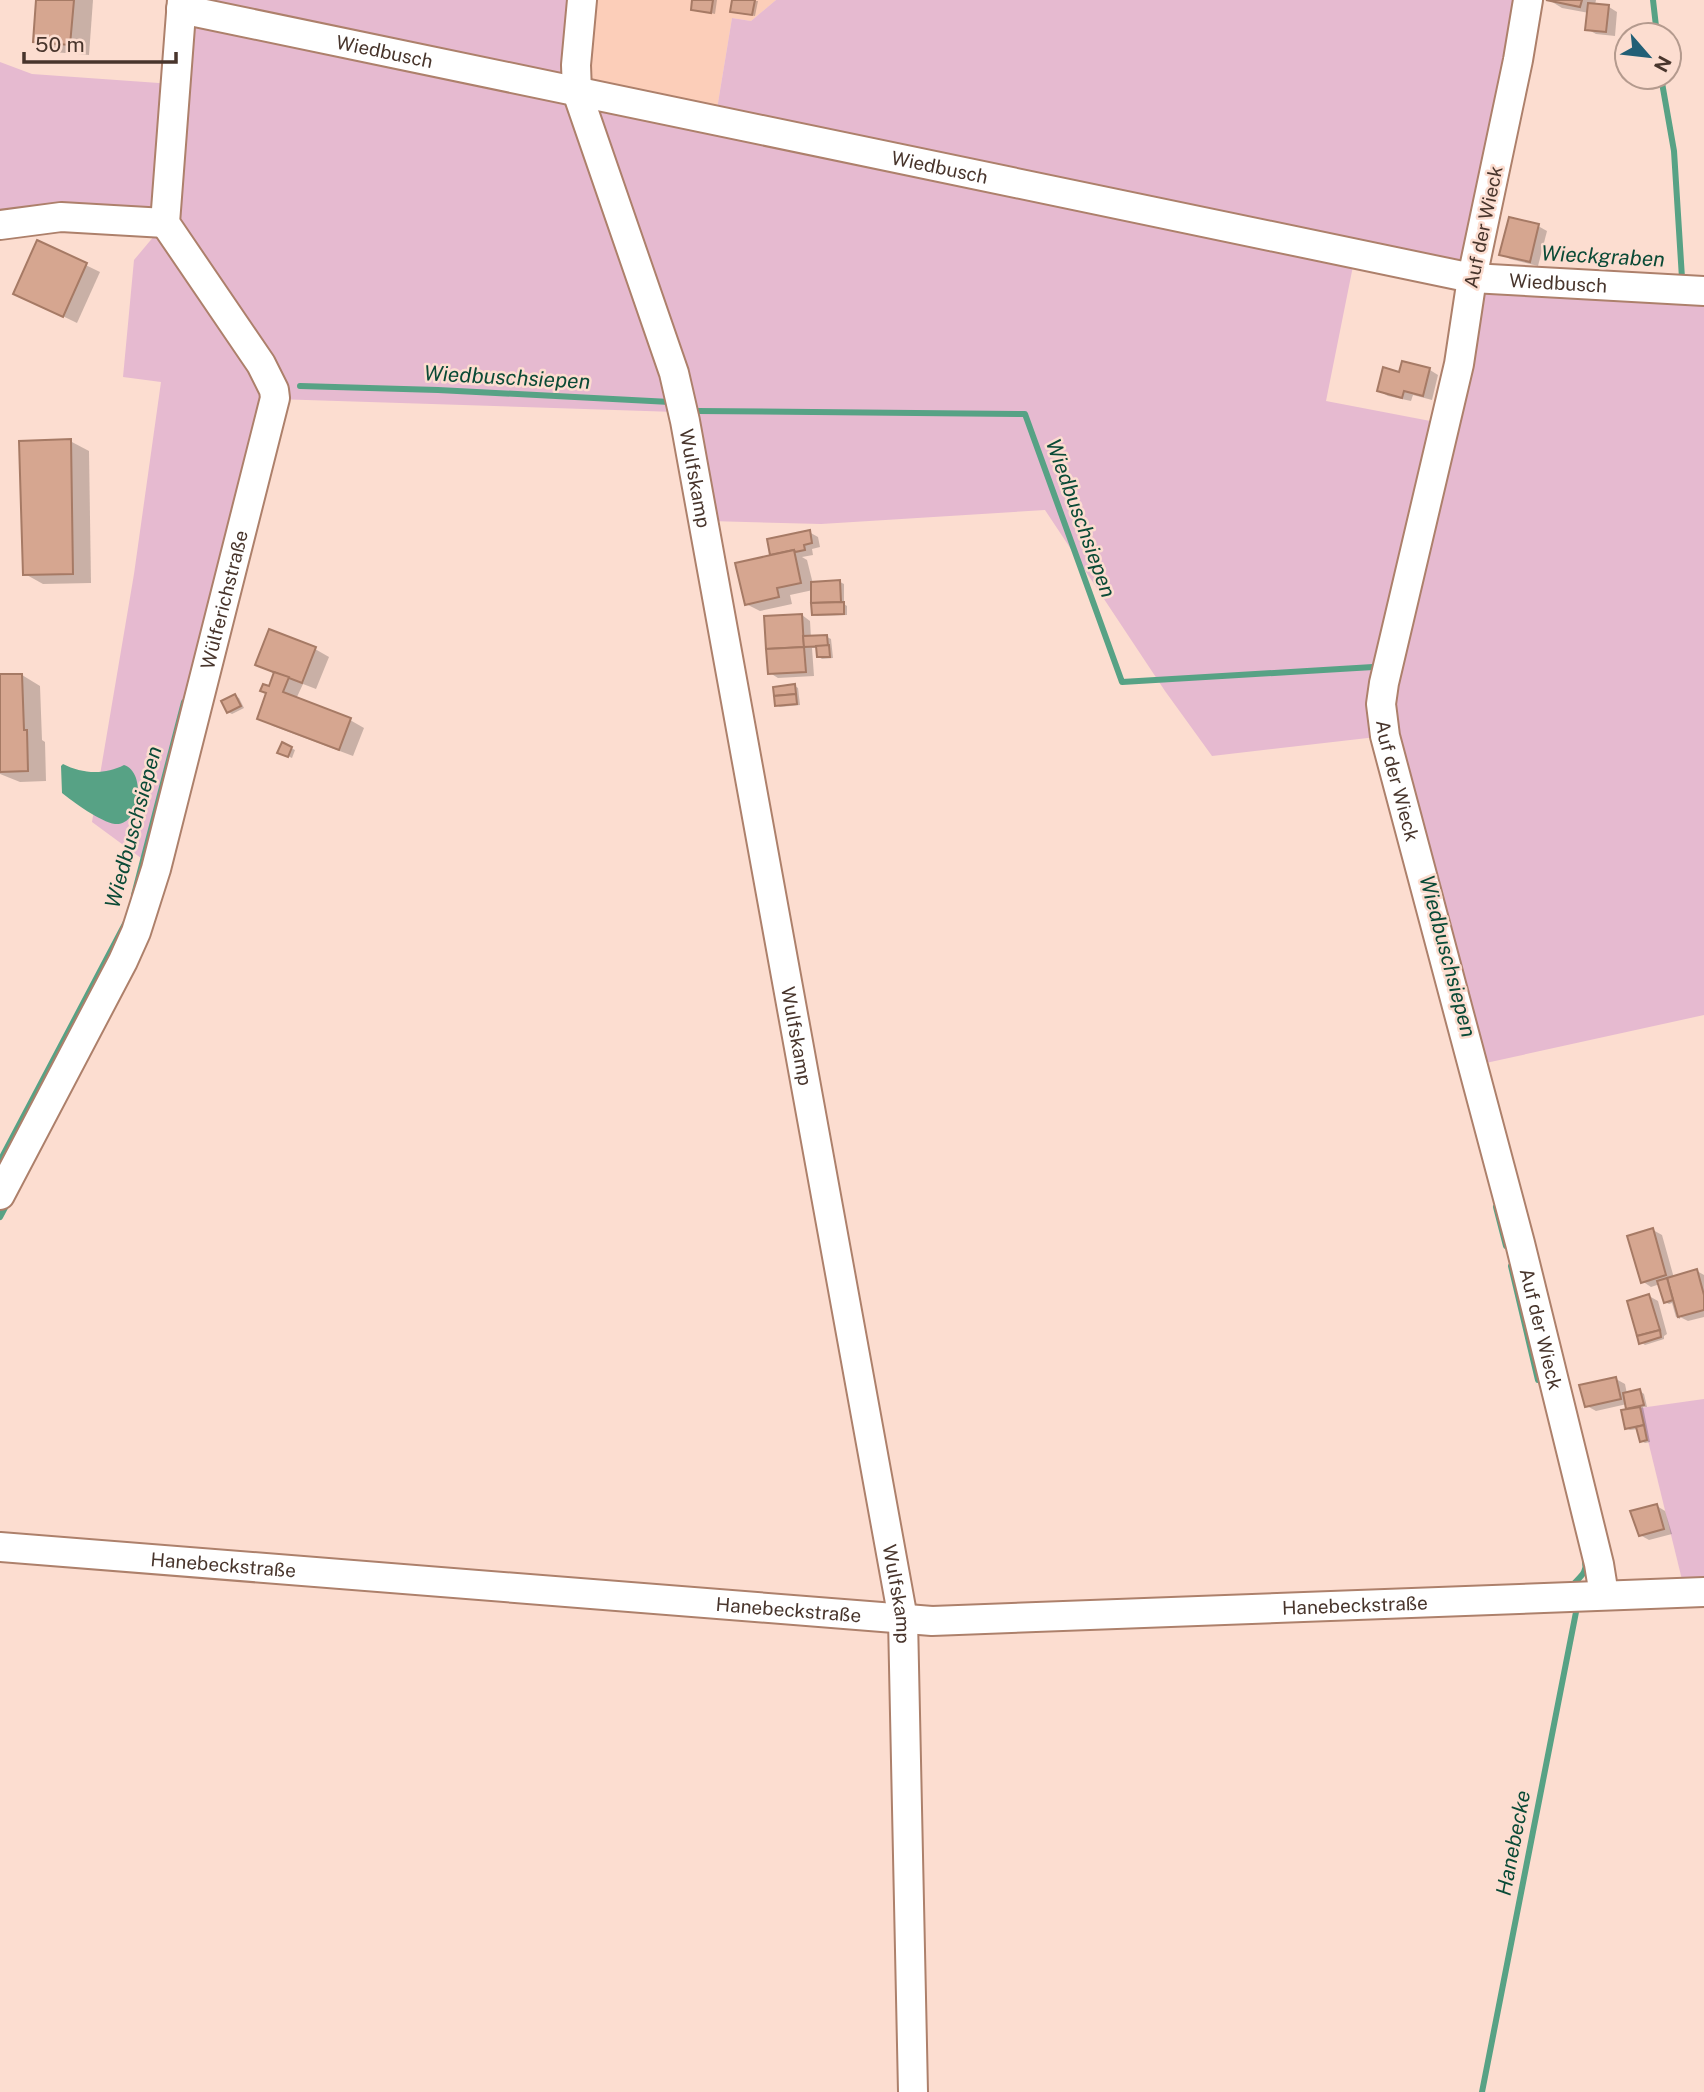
<svg xmlns="http://www.w3.org/2000/svg" width="1704" height="2092" font-family="'Public Sans',sans-serif">
	<style>
		.built { fill: #fcceb9 }
		.green { fill: #e6bad0; fill-rule: evenodd }
		.water { fill: #57a285 }
		.shadow { fill: #0003 }
		.lines { fill: none; stroke-linecap: round; stroke-linejoin: round }
		.stream { stroke: #57a285; stroke-width: 6 }
		.building { fill: #d6a690; stroke: #a67a65; stroke-width: 2 }
		.minor-casing { stroke: #ad806b; stroke-width: 32 }
		.minor { stroke: #fff; stroke-width: 28 }
		.labels { text-anchor: middle; dominant-baseline: central; stroke-width: 5; stroke-linejoin: round; paint-order: stroke }
		.street-label { font-size: 19px; fill: #48352c; stroke: #fcddd0 }
		.water-label { font-size: 21px; font-style: italic; fill: #0a4a36; stroke: #fcddd0 }
	</style>
	<rect width="100%" height="100%" fill="#fcddd0"/>
	<polygon class="built" points="588,0 776,0 751,21 732,18 715,121 586,83"/>
	<g class="green">
		<path d="M196,0H577L562,95L715,121L732,18L751,21L776,0H1525L1472,277L1704,291V1015L1472,1066L1385,736L1212,756L1165,691L1045,510L821,524L710,521L676,412L275,399L156,869L92,822L134,574L161,382L123,377L134,260L165,223L0,225V62L32,74L187,85ZM1355,256L1472,278L1446,424L1326,401Z"/>
		<polygon points="1704,1399 1704,1592 1685,1592 1640,1408"/>
	</g>
	<path class="water" d="M63,764C82,774 105,775 124,765C147,772 140,827 115,824C101,822 73,802 62,793L61,766Z"/>
	<g class="shadow">
		<polygon points="38,0 93,0 89,55 53,52 34,41"/>
		<polygon points="694,0 717,0 715,14 693,9"/>
		<polygon points="734,0 758,1 755,16 736,13"/>
		<polygon points="1549,0 1596,0 1595,5 1609,7 1617,12 1615,36 1596,34 1587,29 1589,13 1562,8"/>
		<polygon points="1538,226 1547,231 1538,266 1510,259 1501,254"/>
		<polygon points="38,242 100,272 77,323 15,293"/>
		<polygon points="1430,370 1438,375 1432,400 1413,395 1411,401 1388,396 1379,391 1400,374"/>
		<polygon points="70,441 89,451 91,583 43,584 25,574"/>
		<polygon points="809,532 818,537 820,547 812,549 813,555 802,557 807,560 813,584 840,582 844,584 844,604 847,606 847,615 817,616 813,614 813,590 790,595 792,604 760,611 746,604 775,556 772,554"/>
		<polygon points="802,615 810,621 811,638 827,637 831,639 833,658 822,659 818,656 818,648 812,648 814,676 778,678 770,673"/>
		<polygon points="315,649 329,657 316,689 303,684 296,699 350,720 364,728 353,756 273,726 259,718 275,674 257,664"/>
		<polygon points="22,675 40,686 42,740 45,742 46,781 20,782 0,774 0,676"/>
		<polygon points="795,686 798,688 800,705 780,707 776,705"/>
		<polygon points="235,696 239,698 244,708 232,714 228,712"/>
		<polygon points="283,744 295,750 292,758 279,752"/>
		<polygon points="1653,1230 1662,1235 1674,1278 1697,1271 1704,1275 1704,1317 1688,1321 1680,1317 1680,1319 1676,1317 1672,1303 1669,1304 1665,1302 1660,1284 1651,1287 1642,1281"/>
		<polygon points="1649,1296 1658,1301 1667,1334 1664,1336 1664,1339 1645,1345 1641,1342"/>
		<polygon points="1616,1379 1625,1384 1627,1394 1640,1391 1644,1394 1647,1407 1643,1407 1650,1442 1645,1443 1641,1441 1638,1429 1630,1430 1626,1428 1627,1404 1596,1411 1587,1406"/>
		<polygon points="1657,1506 1665,1511 1672,1534 1649,1540 1640,1535"/>
	</g>
	<g class="lines">
		<g class="stream">
			<polyline points="1653,0 1657,35"/>
			<polyline points="1661,77 1674,151 1682,278 1675,277"/>
			<polyline points="300,386 438,390 670,402"/>
			<polyline points="697,411 1025,414 1122,682 1373,667"/>
			<polyline points="134,895 184,702"/>
			<polyline points="0,1161 126,922"/>
			<polyline points="1496,1207 1506,1246"/>
			<polyline points="0,1217 9,1200"/>
			<polyline points="1511,1266 1538,1380"/>
			<path d="M1572,1586C1578,1578 1588,1573 1585,1562"/>
			<polyline points="1482,2092 1577,1607 1578,1607"/>
		</g>
	</g>
	<g class="building">
		<polygon points="36,0 74,0 70,45 33,42"/>
		<polygon points="692,0 713,0 711,13 691,10"/>
		<polygon points="732,0 755,0 752,15 730,12"/>
		<polygon points="1546,0 1582,0 1580,7"/>
		<polygon points="1588,3 1609,5 1606,32 1585,30"/>
		<polygon points="1509,217 1539,224 1530,262 1499,255"/>
		<polygon points="37,240 87,263 63,317 13,294"/>
		<polygon points="1402,361 1430,368 1423,396 1404,391 1402,398 1377,391 1383,367 1399,372"/>
		<polygon points="71,439 73,574 23,575 19,441"/>
		<polygon points="810,530 812,543 804,545 805,550 795,552 794,550 770,555 767,539"/>
		<polygon points="794,550 801,583 777,588 779,597 745,605 735,563"/>
		<polygon points="840,580 841,602 811,603 811,582"/>
		<polygon points="844,602 844,614 812,615 811,603"/>
		<polygon points="802,614 804,647 766,649 764,616"/>
		<polygon points="269,629 316,647 302,683 255,665"/>
		<polygon points="827,635 828,646 804,647 803,636"/>
		<polygon points="829,645 830,657 817,657 816,646"/>
		<polygon points="804,647 806,672 768,674 766,649"/>
		<polygon points="274,672 289,677 283,692 351,718 339,750 257,719 266,693 260,691 263,684 269,686"/>
		<polygon points="0,674 22,674 24,730 27,730 28,771 0,772"/>
		<polygon points="795,684 796,694 774,696 773,687"/>
		<polygon points="235,694 241,706 227,713 221,701"/>
		<polygon points="796,694 797,704 775,706 774,696"/>
		<polygon points="282,742 292,747 288,757 277,753"/>
		<polygon points="1653,1228 1666,1275 1641,1283 1627,1236"/>
		<polygon points="1697,1269 1704,1295 1704,1310 1678,1317 1667,1278"/>
		<polygon points="1667,1278 1673,1300 1664,1303 1657,1281"/>
		<polygon points="1649,1294 1660,1330 1637,1336 1627,1301"/>
		<polygon points="1660,1330 1661,1337 1639,1344 1637,1336"/>
		<polygon points="1616,1377 1621,1399 1585,1407 1579,1385"/>
		<polygon points="1640,1389 1644,1405 1626,1409 1623,1393"/>
		<polygon points="1640,1407 1644,1425 1625,1429 1621,1410"/>
		<polygon points="1644,1425 1647,1440 1640,1442 1636,1427"/>
		<polygon points="1657,1504 1664,1529 1639,1536 1630,1511"/>
	</g>
	<g class="lines">
		<defs>
			<g id="minor">
				<path id="s1" d="M582,0L576,65L577,92L674,373L685,421L903,1619L913,2092"/>
				<path id="s2" d="M1528,0L1518,60L1472,278L1459,364L1384,683L1381,704L1385,736L1520,1243L1599,1564L1604,1595"/>
				<path id="s3" d="M181,9L1472,278L1704,291"/>
				<polyline points="0,225 61,217 165,223"/>
				<path id="s4" d="M0,1195L123,961L136,932L156,869L275,398L274,390L261,364L165,223L182,0"/>
				<path id="s5" d="M0,1547L932,1621L1704,1592"/>
			</g>
		</defs>
		<use href="#minor" class="minor-casing"/>
		<use href="#minor" class="minor"/>
	</g>
	<g class="labels">
		<g class="street-label">
			<text stroke="none"><textPath href="#s3" startOffset="208">Wiedbusch</textPath></text>
			<text stroke="none"><textPath href="#s3" startOffset="775">Wiedbusch</textPath></text>
			<text transform="translate(1483 227) rotate(-78)">Auf der Wieck</text>
			<text stroke="none"><textPath href="#s3" startOffset="1405">Wiedbusch</textPath></text>
			<text stroke="none"><textPath href="#s1" startOffset="497">Wulfskamp</textPath></text>
			<text stroke="none"><textPath href="#s4" startOffset="640">Wülferichstraße</textPath></text>
			<text stroke="none"><textPath href="#s2" startOffset="798">Auf der Wieck</textPath></text>
			<text stroke="none"><textPath href="#s1" startOffset="1064">Wulfskamp</textPath></text>
			<text stroke="none"><textPath href="#s2" startOffset="1365">Auf der Wieck</textPath></text>
			<text stroke="none"><textPath href="#s5" startOffset="224">Hanebeckstraße</textPath></text>
			<text stroke="none"><textPath href="#s1" startOffset="1631">Wulfskamp</textPath></text>
			<text stroke="none"><textPath href="#s5" startOffset="1358">Hanebeckstraße</textPath></text>
			<text stroke="none"><textPath href="#s5" startOffset="791">Hanebeckstraße</textPath></text>
		</g>
		<g class="water-label">
			<text transform="translate(1603 256) rotate(3)">Wieckgraben</text>
			<text transform="translate(507 377) rotate(3)">Wiedbuschsiepen</text>
			<text transform="translate(1081 518) rotate(70)">Wiedbuschsiepen</text>
			<text transform="translate(133 827) rotate(-75)">Wiedbuschsiepen</text>
			<text transform="translate(1448 956) rotate(75)">Wiedbuschsiepen</text>
			<text transform="translate(1513 1843) rotate(-79)">Hanebecke</text>
		</g>
	</g>
	<g transform="translate(1648 56) rotate(118)"><circle r="33" fill="#fcddd0" stroke="#b49a8e" stroke-width="2"/>
	<path d="M0-5L12 26L0 18L-12 26Z" fill="#225f76"/>
	<text y="-10" font-size="19" font-weight="bold" text-anchor="middle" fill="#48352c">N</text>
	</g>
	<path d="M24 52v10h152v-10" fill="none" stroke="#48352c" stroke-width="3.5"/>
	<text x="35" y="52" font-size="21" fill="#48352c" stroke="#fcddd0" stroke-width="5" paint-order="stroke">50 m</text>
</svg>
